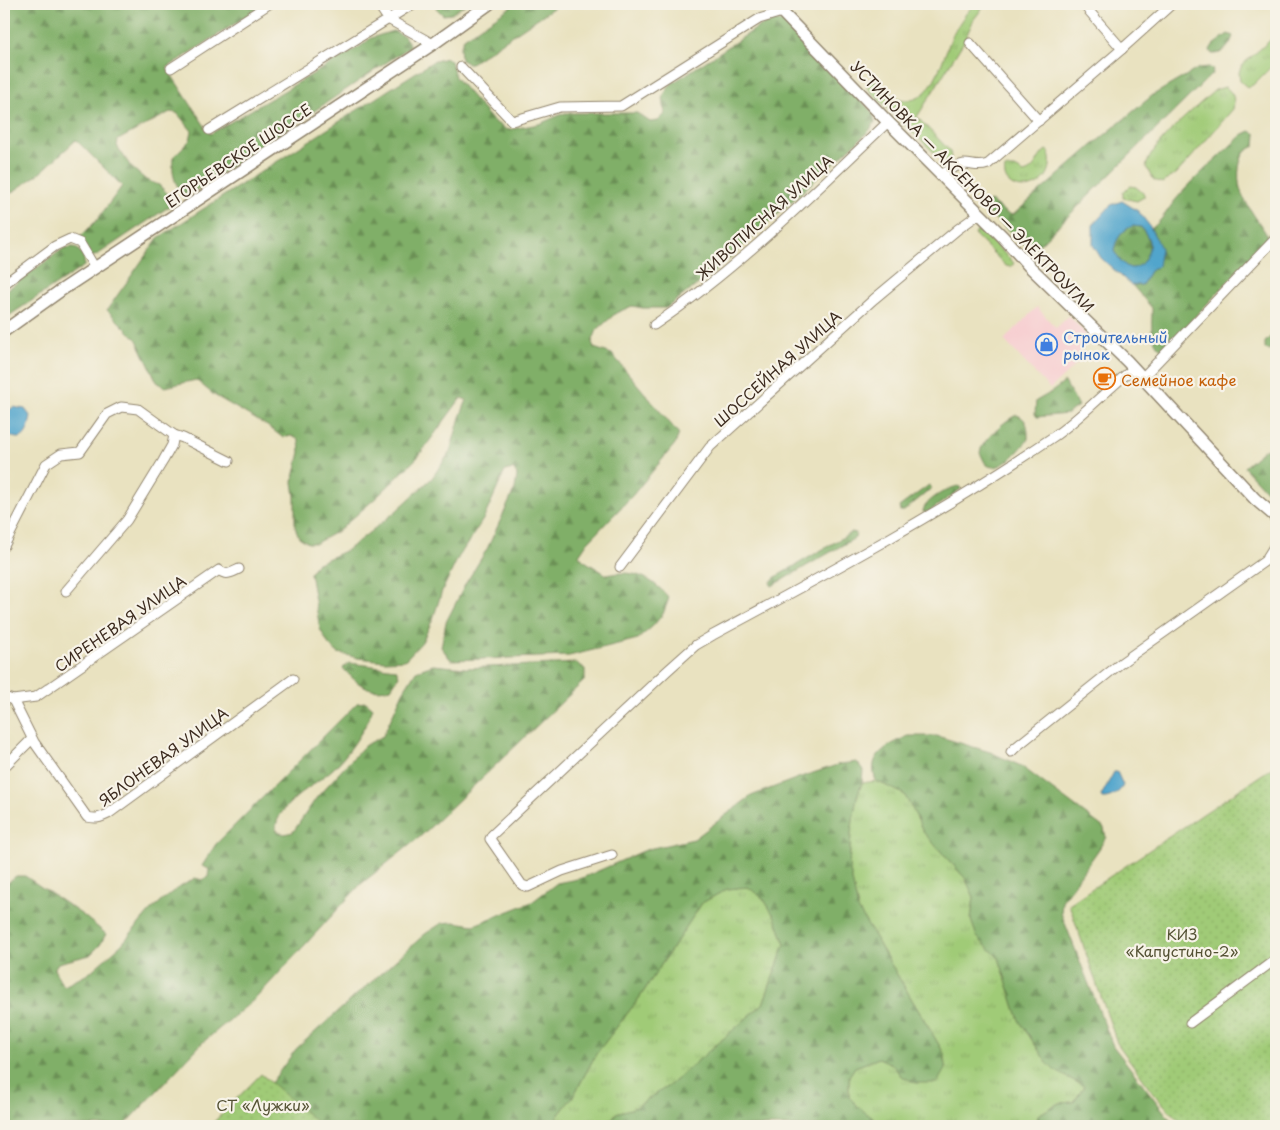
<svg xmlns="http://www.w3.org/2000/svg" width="1280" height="1130" font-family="'Playpen Sans',sans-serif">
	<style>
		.built { fill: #f7cfd1 }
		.grass { fill: url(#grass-tufts); stroke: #6e7a4a }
		.forest { fill: url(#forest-firs); stroke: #5e6c43 }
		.garden { fill: url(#garden-dots); stroke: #6e7a4a }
		.water { fill: #51a5cc; stroke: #466875; fill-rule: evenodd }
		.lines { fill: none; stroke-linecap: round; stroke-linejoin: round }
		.minor-casing { stroke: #92866f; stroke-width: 11 }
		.major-casing { stroke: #92866f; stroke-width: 14 }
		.minor { stroke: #fff; stroke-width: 9 }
		.major { stroke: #fff; stroke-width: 11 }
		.labels { text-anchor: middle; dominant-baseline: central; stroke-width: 4.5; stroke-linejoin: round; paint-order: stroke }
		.street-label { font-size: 15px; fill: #3b2a1e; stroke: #f7f3e8 }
		.shop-label { font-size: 15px; fill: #366cbe; stroke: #f7f3e8; text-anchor: start }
		.food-label { font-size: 15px; fill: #c56008; stroke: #f7f3e8; text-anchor: start }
		.park-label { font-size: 15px; fill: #545234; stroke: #f7f3e8 }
	</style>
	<defs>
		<pattern id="grass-tufts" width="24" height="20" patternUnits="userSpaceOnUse" patternTransform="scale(1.25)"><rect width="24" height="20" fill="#a0cb77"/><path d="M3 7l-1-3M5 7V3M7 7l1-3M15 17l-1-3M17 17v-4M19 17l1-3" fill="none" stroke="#8bae66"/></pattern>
		<pattern id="forest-firs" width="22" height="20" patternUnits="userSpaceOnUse" patternTransform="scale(1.25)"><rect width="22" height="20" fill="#80af68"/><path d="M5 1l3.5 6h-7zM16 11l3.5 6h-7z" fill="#6a8f55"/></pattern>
		<pattern id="garden-dots" width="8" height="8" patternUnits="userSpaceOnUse" patternTransform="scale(1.25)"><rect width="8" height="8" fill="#a0cb77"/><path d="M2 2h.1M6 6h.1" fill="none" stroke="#8bae66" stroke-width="1.8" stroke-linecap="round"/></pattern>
	</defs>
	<rect width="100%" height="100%" fill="#f7f3e8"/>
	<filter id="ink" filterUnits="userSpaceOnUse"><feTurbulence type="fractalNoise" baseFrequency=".02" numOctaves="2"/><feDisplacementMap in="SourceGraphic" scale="10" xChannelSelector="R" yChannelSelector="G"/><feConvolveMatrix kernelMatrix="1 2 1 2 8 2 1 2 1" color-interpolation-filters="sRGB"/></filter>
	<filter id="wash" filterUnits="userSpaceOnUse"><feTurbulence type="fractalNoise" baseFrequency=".0096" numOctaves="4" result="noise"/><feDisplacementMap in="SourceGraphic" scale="20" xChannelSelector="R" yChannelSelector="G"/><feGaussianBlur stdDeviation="1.12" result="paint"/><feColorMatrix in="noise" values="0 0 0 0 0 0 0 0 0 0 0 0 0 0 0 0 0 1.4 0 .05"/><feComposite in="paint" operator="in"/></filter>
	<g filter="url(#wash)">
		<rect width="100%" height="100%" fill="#e9e2c0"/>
		<polygon class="built" points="1037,307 1056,328 1069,316 1091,339 1079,351 1084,357 1050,389 1004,340"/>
		<g class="grass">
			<path d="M975,4H986L974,19L963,43L917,117L950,151L951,158L944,162L889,110L867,88L868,82L873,79C882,86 894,99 905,100C935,103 944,51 954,32C960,22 967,11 975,4Z"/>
			<polygon points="1276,35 1276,62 1253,85 1247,87 1240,81 1239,72 1242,65"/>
			<path d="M1225,87C1234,93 1235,99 1233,109L1189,160L1176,174L1162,183L1154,180L1146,167C1151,143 1196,108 1215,90Z"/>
			<path d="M1046,150L1049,152C1060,194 999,199 1005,168H1015L1024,173C1037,170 1037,156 1046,150Z"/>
			<polygon points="1131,186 1136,187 1144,194 1144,197 1137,201 1123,198 1123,192"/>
			<polygon points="977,231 983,232 1014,263 1011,267 1006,266 975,235"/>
			<polygon points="876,781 904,794 914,812 924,833 965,878 974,897 971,920 977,936 999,958 1019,1020 1047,1063 1054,1070 1084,1086 1074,1102 1059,1103 1038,1115 1037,1126 883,1126 861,1109 849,1097 849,1076 855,1067 879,1058 892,1064 901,1076 945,1069 945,1055 858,909 849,866 851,833 857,796 862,783"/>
			<polygon points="748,887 763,898 775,917 785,944 763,1004 670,1085 634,1108 616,1113 608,1126 554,1126 557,1117 574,1095 596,1054 640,997 702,903 727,889"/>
		</g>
		<g class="forest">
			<path d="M11,4H265L167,68L210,134L361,46L371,38L393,31L404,36L411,46L192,193L185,194C173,186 172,170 173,157L190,140L192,131L177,113L170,112L118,140L117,146L131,167L146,180L159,185L172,198L174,202L170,206L97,255L91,257L79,238L97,220L122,186L76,140L40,173L4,198V14Z"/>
			<polygon points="437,4 466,4 451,14 443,15 436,8"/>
			<polygon points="515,4 559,4 470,64 461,60 460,47 464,38"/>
			<path d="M775,20L786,23L873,113L875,122L869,131L713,273L666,308H643L632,306L616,313L597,330L592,342L594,348L612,354L679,434L675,444L632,496L587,543L579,555L583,560L607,575C634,569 651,577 669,598L663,614L653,626L638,639L569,656L451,660L441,647L446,622L466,583L487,549L515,489L517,475L513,469L505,471L484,518L458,558L442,591L433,619L422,642L405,660L385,661L358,658L338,653L329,645L320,629L310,573L316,564L347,550L394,513L432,478L450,452L460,417L467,400L461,398L417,458L378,496L338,531L316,543H308L299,537L295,527V496L293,482L300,452L299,440L292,436L282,437L269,427L214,395L196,380L165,387L157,382L137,340L107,310L158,238L432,62L446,58L451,61L455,77L493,121L507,130L539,124L565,113H637L650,122L658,121L665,114L663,96L671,84L760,26Z"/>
			<path d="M1228,34L1233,36C1230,46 1223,55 1212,54L1210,50L1213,45Z"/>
			<polygon points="1209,67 1213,70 1212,74 1038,246 1030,247 1024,244 986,211 983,206 985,204 991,201 1006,213 1013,215 1095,143 1153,95 1199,68"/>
			<path d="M1250,131L1256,134L1255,146C1251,148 1248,149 1245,152C1237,161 1237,184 1242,194C1248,208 1259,222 1267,235L1265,242L1166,348L1161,349C1149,339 1152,323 1152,308L1132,285H1142L1150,271L1156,239L1151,229C1162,221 1169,207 1178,197C1197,175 1221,155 1242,135Z"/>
			<path d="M1133,226L1141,227C1143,231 1148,236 1149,241C1151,250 1143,270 1131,268C1124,267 1118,257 1114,251C1115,240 1123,229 1133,226Z"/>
			<path d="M74,247C82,252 85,256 84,266L4,319V292L64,248Z"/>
			<polygon points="1276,331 1276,344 1269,350 1265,349 1265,342"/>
			<polygon points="1065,382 1078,406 1067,414 1037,417 1035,414 1036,401 1050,393"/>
			<path d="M1017,415C1028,419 1028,428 1028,439C1022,448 999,476 986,464C984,462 982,456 980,453C981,441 1006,419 1017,415Z"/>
			<polygon points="1265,449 1276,453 1276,499 1269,494 1244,467"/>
			<polygon points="929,485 932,488 904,511 900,511 899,507"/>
			<path d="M959,486L961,489L927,513L923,512C923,501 949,487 959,486Z"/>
			<polygon points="852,532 856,533 855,538 772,586 770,583 774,578"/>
			<path d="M349,663L396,669L399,676L391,688C369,694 357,684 343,668Z"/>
			<path d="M576,663L585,669V680L421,836L361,884L256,998L202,1043L124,1126H4V886L16,876H25L84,916L106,934L100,945L90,955L58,963L54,969L60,981L64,986L88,974L121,945L150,911L172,892L195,878L202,880L208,877L209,869L202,866L216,844L357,703L366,702L373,708C367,726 351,750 338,764C322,782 274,804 276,830L284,834L293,832L317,797L364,746L383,736L403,692L416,671L433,665L466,668Z"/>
			<path d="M908,736H937L990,752L1021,766L1104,828L1106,837L1099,849L1062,901L1061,913L1113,1046L1169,1118L1177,1126H1037L1038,1115L1059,1103L1074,1102L1084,1086L1054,1070L1047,1063L1019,1020L999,958L977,937L971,920L974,897L965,878L924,833L914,812L904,794L876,781C866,754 888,746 908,736Z"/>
			<polygon points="857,762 863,770 862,783 857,796 851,833 849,866 858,909 945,1055 945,1069 937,1083 916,1083 901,1076 892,1064 879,1058 855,1067 849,1076 849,1097 861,1109 883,1126 608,1126 616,1113 634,1108 670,1085 763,1004 785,944 775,917 763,898 748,887 727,889 702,903 640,997 596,1054 574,1095 557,1117 554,1126 327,1126 319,1125 271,1083 296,1049 425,934 442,923 454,922 474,925 532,902 557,883 582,878 648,849 694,839 751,796 798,778 840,764"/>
		</g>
		<g class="garden">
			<polygon points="1276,765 1276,1126 1190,1126 1177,1119 1154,1094 1117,1043 1069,904"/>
			<polygon points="261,1074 319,1124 327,1126 210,1126"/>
		</g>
		<g class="water">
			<path d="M1122,201L1138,211L1149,225L1161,248L1158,266L1150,271L1142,285H1131L1101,258L1093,245V225L1111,205ZM1133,226L1141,227C1144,231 1148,236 1149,241C1151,250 1143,269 1131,268C1124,267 1118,257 1114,251C1115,240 1123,229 1133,226Z"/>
			<path d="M13,407L25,409L31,417C27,436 23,444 4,433V415Z"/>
			<path d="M1114,772H1117L1123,785C1121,792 1110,799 1102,798L1101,796Z"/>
		</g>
	</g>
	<g filter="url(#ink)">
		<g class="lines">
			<defs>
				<g id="minor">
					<polyline points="378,4 388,19 433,44"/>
					<polyline points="1083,4 1122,49"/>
					<polyline points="970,43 1039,121"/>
					<polyline points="461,67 512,121 560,107 621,106 759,19 782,12"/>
					<polyline points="171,68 269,4"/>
					<polyline points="209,130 413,4"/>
					<path d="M941,175C948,171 956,165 964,164C974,164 977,168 988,164L1122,49L1172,4"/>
					<polyline points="4,284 55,246 70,239 80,243 95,268"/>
					<path d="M654,325C740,267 813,193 888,122"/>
					<polyline points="1142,378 1276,238"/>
					<polyline points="4,546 46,464 61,454 80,452 107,414 121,407 130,408 138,409 174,435 183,438 229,461"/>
					<polyline points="620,567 710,447 874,299 958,229 979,214"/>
					<polyline points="66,591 127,520 163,461 172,445 174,435"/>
					<path d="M4,697L13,700L36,697L219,570C226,576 231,573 239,569"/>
					<path d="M13,700L34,742L87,817C96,819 100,818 108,814L293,679"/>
					<polyline points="1011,752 1016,747 1121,663 1265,561 1275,545 1276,536"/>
					<polyline points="4,767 32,739"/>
					<path d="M612,855L562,871L528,887L522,885L490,839L492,835L667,671L696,645L713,635C829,573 944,511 1053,437C1081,418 1106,390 1133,369"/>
					<polyline points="1190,1023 1276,959"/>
				</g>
				<g id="major">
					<polyline points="774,4 888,122 1003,237 1029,266 1127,361 1255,499 1276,517"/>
					<polyline points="4,331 60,291 433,44 489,4"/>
				</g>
			</defs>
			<use href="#minor" class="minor-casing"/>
			<use href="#major" class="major-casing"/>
			<use href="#minor" class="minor"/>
			<use href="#major" class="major"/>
		</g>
	</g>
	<defs>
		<symbol id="shop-ring" viewBox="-11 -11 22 22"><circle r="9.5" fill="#f7f3e8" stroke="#3f7fe0" stroke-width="1.5"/><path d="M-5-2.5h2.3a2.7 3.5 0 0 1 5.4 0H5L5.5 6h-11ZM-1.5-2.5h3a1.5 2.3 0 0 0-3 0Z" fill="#3f7fe0"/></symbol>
		<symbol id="cafe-ring" viewBox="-11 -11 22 22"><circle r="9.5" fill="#f7f3e8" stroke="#e8710a" stroke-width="1.5"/><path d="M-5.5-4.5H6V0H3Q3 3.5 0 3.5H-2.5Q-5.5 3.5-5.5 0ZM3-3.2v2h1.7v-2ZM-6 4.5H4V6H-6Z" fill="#e8710a"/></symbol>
	</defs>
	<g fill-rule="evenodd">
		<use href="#shop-ring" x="1034" y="332" width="25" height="25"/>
		<use href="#cafe-ring" x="1092" y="366" width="25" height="25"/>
	</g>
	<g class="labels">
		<g class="street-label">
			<text transform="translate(238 155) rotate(-34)">ЕГОРЬЕВСКОЕ ШОССЕ</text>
			<text transform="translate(973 186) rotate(46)">УСТИНОВКА — АКСЕНОВО — ЭЛЕКТРОУГЛИ</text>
			<text transform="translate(764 217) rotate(-42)">ЖИВОПИСНАЯ УЛИЦА</text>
			<text transform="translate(777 368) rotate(-42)">ШОССЕЙНАЯ УЛИЦА</text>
			<text transform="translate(120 623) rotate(-35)">СИРЕНЕВАЯ УЛИЦА</text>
			<text transform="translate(163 756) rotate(-36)">ЯБЛОНЕВАЯ УЛИЦА</text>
		</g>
		<g class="shop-label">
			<text x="1063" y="336">Строительный<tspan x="1063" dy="17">рынок</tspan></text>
		</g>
		<g class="food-label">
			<text x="1121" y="379">Семейное кафе</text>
		</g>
		<g class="park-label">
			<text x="1182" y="933">КИЗ<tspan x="1182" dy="17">«Капустино-2»</tspan></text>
			<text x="263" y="1104">СТ «Лужки»</text>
		</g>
	</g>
	<rect width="1280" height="1130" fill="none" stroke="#f7f3e8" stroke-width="20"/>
</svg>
